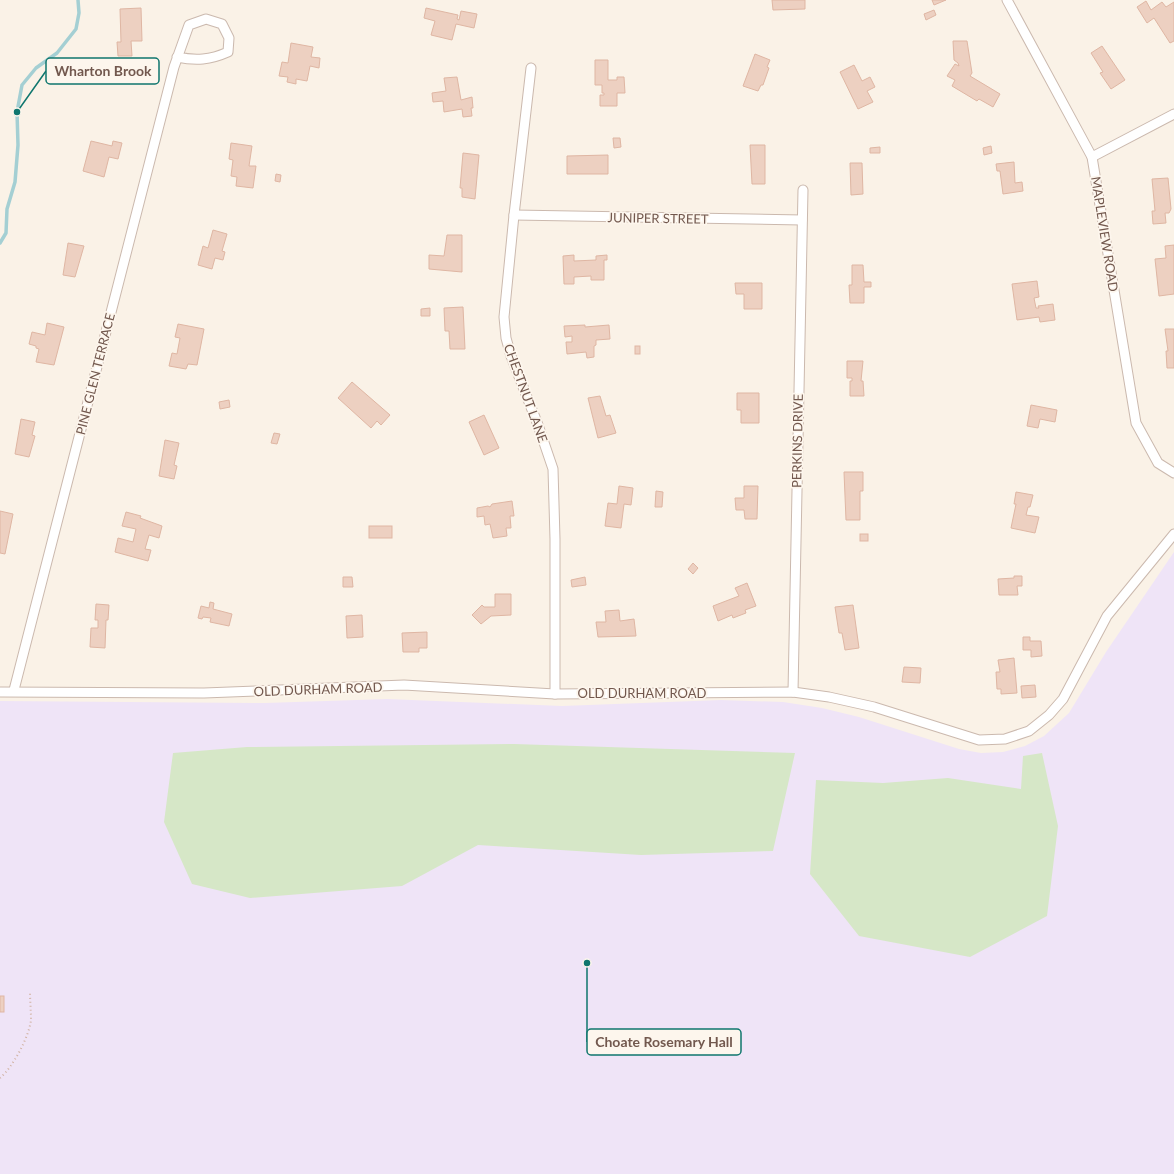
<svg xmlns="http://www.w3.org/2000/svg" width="1174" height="1174" font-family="Lato,sans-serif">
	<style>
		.education { fill: #efe4f7 }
		.green { fill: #d6e7c7 }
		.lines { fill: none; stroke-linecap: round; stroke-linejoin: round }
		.stream { stroke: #a4cfd3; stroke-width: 3.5 }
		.building { fill: #edd0c1; stroke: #dfb6a3 }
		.minor-casing { stroke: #cbb9ae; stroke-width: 11 }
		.path { stroke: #d2b3a4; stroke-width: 2; stroke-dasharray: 1 3; stroke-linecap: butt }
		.minor { stroke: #fff; stroke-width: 9 }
		.labels { text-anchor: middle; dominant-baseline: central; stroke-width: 3.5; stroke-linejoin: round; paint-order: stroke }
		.street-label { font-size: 13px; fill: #72584e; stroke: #fdf6ed }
		.leader { fill: none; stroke: #0f766e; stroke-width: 1.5 }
		.callout-dot { fill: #0f766e; stroke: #fdf6ed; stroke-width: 1.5 }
		.callout { fill: #fdf6ed; stroke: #0f766e; stroke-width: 1.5 }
		.callout-label { font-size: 14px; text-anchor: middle; font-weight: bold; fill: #72584e }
	</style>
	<rect width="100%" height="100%" fill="#faf2e7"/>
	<polygon class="education" points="1174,552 1174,1174 0,1174 0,701 265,703 387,699 562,706 721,700 783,702 822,708 859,717 959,749 981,753 1003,752 1025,746 1044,736 1069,713 1106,652"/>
	<g class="green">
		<polygon points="514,744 795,753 773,851 641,855 478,845 402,886 250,898 192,884 164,822 173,753 247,747"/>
		<polygon points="1042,753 1058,826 1047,916 970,957 859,936 810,874 816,780 883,783 948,778 1021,789 1023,756"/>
	</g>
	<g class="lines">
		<polyline class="stream" points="0,243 6,233 7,209 15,182 18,145 17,112 22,85 36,68 57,53 76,29 79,13 78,0"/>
	</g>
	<g class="building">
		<polygon points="772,0 805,0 805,9 773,10"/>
		<polygon points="932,0 946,0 934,5"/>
		<polygon points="1146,1 1151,10 1162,2 1166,7 1174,2 1174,41 1170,43 1154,18 1147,23 1137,7"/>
		<polygon points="141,8 142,41 131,41 132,56 118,56 117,42 121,42 120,9"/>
		<polygon points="426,8 458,15 457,19 459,20 461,11 477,14 474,28 456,24 452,40 431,35 435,21 424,18"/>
		<polygon points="934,10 936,15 926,20 924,14"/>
		<polygon points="953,41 967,41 972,73 970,76 1000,94 993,107 979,99 977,101 952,86 955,80 947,76 955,64 959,66 958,63 954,60"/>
		<polygon points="291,43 313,47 311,57 320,58 319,68 310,66 307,81 296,79 296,84 287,82 288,77 279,76 282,62 288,63"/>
		<polygon points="1102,46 1125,80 1111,89 1100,73 1103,72 1091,53"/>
		<polygon points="755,54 770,60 767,67 769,68 763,85 761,85 758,91 743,86"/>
		<polygon points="595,60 608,60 608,80 617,80 617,77 624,77 625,93 617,93 617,106 600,106 600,95 604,95 604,93 602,93 602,85 595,85"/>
		<polygon points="854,65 862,81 870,77 875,87 867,91 873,102 858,109 840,72"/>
		<polygon points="457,77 461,100 472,97 473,108 471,108 472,116 463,117 462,109 444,112 443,101 433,102 432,93 446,91 444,78"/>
		<polygon points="613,138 620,138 621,147 614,148"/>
		<polygon points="91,141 112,146 113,141 122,143 118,159 109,157 104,177 83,171"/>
		<polygon points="231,143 252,146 249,166 256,166 253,188 236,186 237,177 231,176 233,160 229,159"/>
		<polygon points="750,145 765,145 765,184 752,184"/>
		<polygon points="991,146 992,153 984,155 983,148"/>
		<polygon points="880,147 880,153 870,153 870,148"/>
		<polygon points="463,153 479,155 475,199 462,197 462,188 460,188"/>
		<polygon points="608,155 608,174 567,174 567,156"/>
		<polygon points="1014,162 1015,183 1022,182 1023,191 1003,194 1000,171 997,171 996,164"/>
		<polygon points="850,163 862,163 863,194 851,195"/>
		<polygon points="276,174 281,175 280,182 275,181"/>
		<polygon points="1168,178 1171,209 1169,213 1165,213 1166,223 1153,224 1152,211 1155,211 1152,179"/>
		<polygon points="213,230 227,234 222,251 225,252 223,260 215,258 212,269 198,265 203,246 208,248"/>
		<polygon points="447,235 462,235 462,272 429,269 429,255 444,256"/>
		<polygon points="68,243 84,246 75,277 63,275"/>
		<polygon points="1174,245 1174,294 1159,296 1155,259 1166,258 1165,246"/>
		<polygon points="574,255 574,261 596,260 596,256 607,255 607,260 604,260 604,280 591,280 591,276 574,277 574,284 564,284 563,256"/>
		<polygon points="852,265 863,265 864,282 871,282 871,287 864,287 864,303 850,303 849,285 852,285"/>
		<polygon points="1037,281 1039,297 1034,298 1036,308 1039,308 1038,306 1053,304 1055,320 1040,322 1039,317 1017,320 1012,284"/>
		<polygon points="735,283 762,283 762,309 744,309 744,294 736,294"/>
		<polygon points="463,307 465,349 450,349 449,331 445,331 444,308"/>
		<polygon points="430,308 430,316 421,316 421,309"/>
		<polygon points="47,323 64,327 54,365 36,362 39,349 36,348 36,346 29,344 32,332 45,335"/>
		<polygon points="178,324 204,329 197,365 188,364 186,369 169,366 172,353 177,354 180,338 175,337"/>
		<polygon points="585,325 585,327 609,325 610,339 596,340 596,345 594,346 594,357 587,358 586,352 567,354 566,342 572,342 572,336 565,337 564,326"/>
		<polygon points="1165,329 1174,329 1174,368 1167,368 1166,351 1168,351"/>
		<rect x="635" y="346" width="5" height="8"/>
		<polygon points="847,361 863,361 861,381 863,381 864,396 850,396 850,381 852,381 852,378 847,378"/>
		<polygon points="352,382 390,415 381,425 377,421 371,428 338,398"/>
		<polygon points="737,393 759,393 759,423 741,423 741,410 737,410"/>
		<polygon points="600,396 606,416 610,415 616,433 598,438 588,398"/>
		<polygon points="229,400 230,407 220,409 219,402"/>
		<polygon points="1031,405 1057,410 1055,422 1040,419 1038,428 1027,426"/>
		<polygon points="484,415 499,448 484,455 469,422"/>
		<polygon points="21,419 35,422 32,435 35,436 29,457 15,454"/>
		<polygon points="274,433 280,434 277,444 271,443"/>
		<polygon points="165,440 179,443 174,465 177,466 174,479 159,476"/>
		<polygon points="844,472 863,472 863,491 860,491 860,520 846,520"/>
		<polygon points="619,486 633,488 631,505 624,504 621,528 605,526 608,503 617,504"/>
		<polygon points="744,486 758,486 757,519 745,519 744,510 736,510 735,498 744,498"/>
		<polygon points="656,491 663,492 662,507 655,507"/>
		<polygon points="1016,492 1033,495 1030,507 1028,507 1026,515 1039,517 1035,533 1011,528 1016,504 1014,504"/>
		<polygon points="512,501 514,516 510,516 511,528 506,528 507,536 493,538 490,524 485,525 484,516 477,517 477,508 488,506 490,507 492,504"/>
		<polygon points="0,511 13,514 5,554 0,553"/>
		<polygon points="126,512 141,516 140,518 162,526 159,538 149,535 145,549 151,550 148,561 115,552 118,538 133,542 136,529 122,526"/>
		<rect x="369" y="526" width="23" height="12"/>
		<rect x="860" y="534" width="8" height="7"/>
		<polygon points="693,563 698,568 693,574 688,569"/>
		<polygon points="1014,576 1022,576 1022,586 1017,586 1018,595 999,595 998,579 1014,578"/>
		<polygon points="343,577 352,577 353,587 343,587"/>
		<polygon points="585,577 586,585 572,587 571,580"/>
		<polygon points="747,583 756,606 745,610 746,613 733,618 732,615 718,621 713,606 739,596 735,588"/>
		<polygon points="495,594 511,594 511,615 491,616 481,624 472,615 482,605 484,607 495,607"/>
		<polygon points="210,602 214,603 213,609 232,614 229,626 210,622 211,618 203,617 202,619 198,618 201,606 209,608"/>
		<polygon points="96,604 109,605 108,620 106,620 105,648 90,647 91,628 98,628 98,620 95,620"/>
		<polygon points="853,605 859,648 845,650 842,633 839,633 835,607"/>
		<polygon points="619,610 620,621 634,619 636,636 598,637 596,622 606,622 605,611"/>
		<polygon points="362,615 363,637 347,638 346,616"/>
		<polygon points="427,632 427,648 419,648 419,652 403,652 402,633"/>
		<polygon points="1023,637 1030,637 1030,641 1041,641 1042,656 1031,657 1031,650 1023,650"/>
		<polygon points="1014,658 1017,693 1001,694 1001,689 997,689 996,672 1000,672 998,660"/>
		<polygon points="904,667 921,668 920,683 902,682"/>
		<polygon points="1035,685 1036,697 1022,698 1021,686"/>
		<rect x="0" y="996" width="4" height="16"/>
	</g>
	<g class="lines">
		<defs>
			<g id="minor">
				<polyline points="1007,0 1092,157 1136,423 1158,463 1174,473"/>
				<polyline points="531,68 514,215 504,317 506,338 511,356 538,425 553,469 555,539 555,694"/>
				<polyline points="1092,157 1174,114"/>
				<polyline points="514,215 802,220"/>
				<path d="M14,690L174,67L189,25L206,19L222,24L229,38L228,52C210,60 196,61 177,57"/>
				<polyline points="0,692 204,693 404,685 555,694 793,692 829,697 874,707 979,740 1005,739 1029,731 1049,715 1063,699 1107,616 1174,534"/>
				<polyline points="793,692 803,190"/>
			</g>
		</defs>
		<use href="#minor" class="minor-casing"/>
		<path class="path" d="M0,1078C13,1067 29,1037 31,1020C31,1010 30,1001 30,991"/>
		<use href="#minor" class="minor"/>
	</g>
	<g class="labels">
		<g class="street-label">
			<text transform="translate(658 218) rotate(1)">JUNIPER STREET</text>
			<text transform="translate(1105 234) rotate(81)">MAPLEVIEW ROAD</text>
			<text transform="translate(95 374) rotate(-76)">PINE GLEN TERRACE</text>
			<text transform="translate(526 393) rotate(70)">CHESTNUT LANE</text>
			<text transform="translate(797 441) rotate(-89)">PERKINS DRIVE</text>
			<text transform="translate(318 689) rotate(-2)">OLD DURHAM ROAD</text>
			<text x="642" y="693">OLD DURHAM ROAD</text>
		</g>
	</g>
	<path class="leader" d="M17 112L46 71M587 963L587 1042"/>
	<g class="callout-dot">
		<circle cx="17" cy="112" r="4"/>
		<circle cx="587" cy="963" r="4"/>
	</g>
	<g class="callout">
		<rect x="46" y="58" width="113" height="26" rx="4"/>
		<rect x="587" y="1029" width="154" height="26" rx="4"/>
	</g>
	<g class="callout-label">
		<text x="103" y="76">Wharton Brook</text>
		<text x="664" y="1047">Choate Rosemary Hall</text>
	</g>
</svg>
